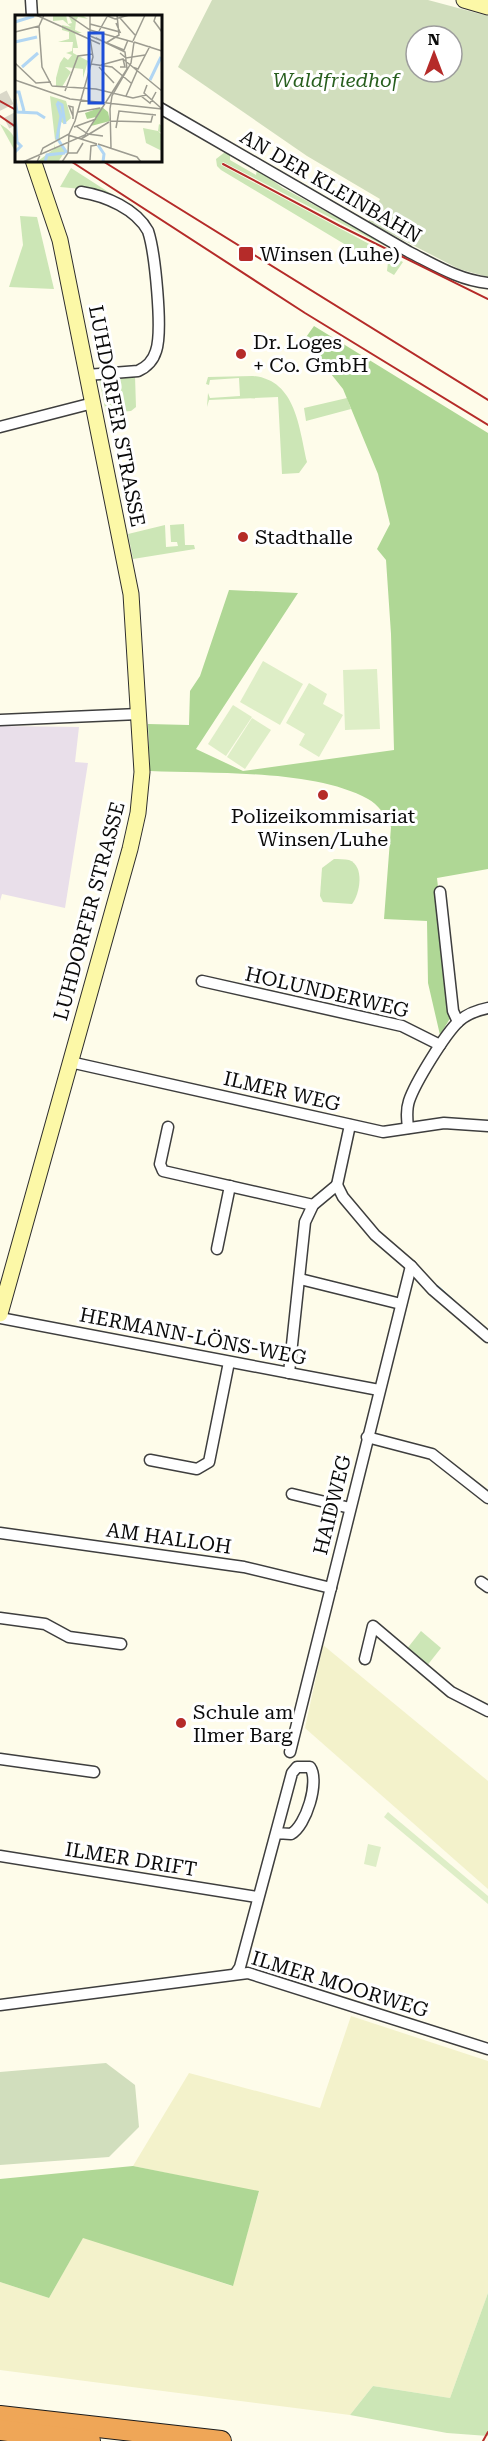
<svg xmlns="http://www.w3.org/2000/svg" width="488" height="2441" font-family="'Roboto Serif',serif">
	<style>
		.industrial { fill: #e9dfea }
		.farmland { fill: #f3f2cb }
		.green { fill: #cce6b6 }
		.forest { fill: #afd795 }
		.cemetery { fill: #d1debd; fill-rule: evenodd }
		.pitch { fill: #deeec7 }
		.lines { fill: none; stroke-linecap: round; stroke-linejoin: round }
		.stream { stroke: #3a86c8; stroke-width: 2 }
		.secondary-tunnel { stroke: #dad8c9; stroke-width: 15; stroke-dasharray: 15 8; stroke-linecap: butt }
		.street-casing { stroke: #3e3e3e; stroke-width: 13 }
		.secondary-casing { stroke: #2d2d2d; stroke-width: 17 }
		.highway-casing { stroke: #1c1c1c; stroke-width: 22 }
		.street { stroke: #fff; stroke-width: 10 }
		.secondary { stroke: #fcf8a7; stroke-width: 15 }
		.highway { stroke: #efa657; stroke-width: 20 }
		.rail { stroke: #b52b29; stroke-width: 2 }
		.poi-dot { fill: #b52b29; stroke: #fff; stroke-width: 2 }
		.labels { text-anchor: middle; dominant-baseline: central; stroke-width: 6; stroke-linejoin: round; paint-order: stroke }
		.park-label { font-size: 20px; font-style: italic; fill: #285f1f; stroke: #fff }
		.street-label { font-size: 20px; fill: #0b0b0b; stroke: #fff }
		.poi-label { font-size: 20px; fill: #0b0b0b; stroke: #fff; text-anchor: start }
		.inset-river { fill: none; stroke: #b1d6f3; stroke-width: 3 }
		.inset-road { fill: none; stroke: #9d9c91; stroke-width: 1.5 }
		.view { fill: #1d4ed8; fill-opacity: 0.15; stroke: #1d4ed8; stroke-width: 3 }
		.inset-edge { fill: none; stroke: #0b0b0b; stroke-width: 3 }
	</style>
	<rect width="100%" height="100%" fill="#fefcea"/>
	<polygon class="industrial" points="0,726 79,727 75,762 88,763 65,908 2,894 0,901"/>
	<g class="farmland">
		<polygon points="323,1645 488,1781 488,1889 305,1728"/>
		<polygon points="351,2016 488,2061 488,2293 450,2398 373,2386 350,2415 0,2370 0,2282 49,2298 83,2237 232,2286 259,2192 133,2166 189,2073 320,2108"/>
	</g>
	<g class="green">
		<path d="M0,124C13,132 17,138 16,153Z"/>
		<path d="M225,152L230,153V160L256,175L257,169L283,188L388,245L387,247L223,162L221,165L403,262L394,275L387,271L388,262C384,254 378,250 369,255L358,248L356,251L221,170L217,166L216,159Z"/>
		<polygon points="71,168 127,204 93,190 60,187"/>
		<polygon points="20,216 37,217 54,289 9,287 23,245"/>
		<polygon points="135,376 136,407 131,411 106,413 99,378"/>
		<path d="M253,376C296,380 299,428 307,462L299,473L282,474L278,397L209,400L207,407L208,393L210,398L240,396L239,378L210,380L209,385L206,384L208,377Z"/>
		<polygon points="347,398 351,409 306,421 304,408"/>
		<polygon points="184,524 185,545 194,545 195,549 133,559 128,534 165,525 166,547 178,546 177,542 171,542 170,525"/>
		<path d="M334,859C338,859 345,859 349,860C365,866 360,894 352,904L323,902L320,896L322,868Z"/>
		<polygon points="421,1631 441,1648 426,1667 406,1650"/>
		<polygon points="488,2293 488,2436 447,2433 350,2415 373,2386 450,2398"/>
	</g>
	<g class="forest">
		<path d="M314,326L488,433V869L437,878L452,1015L440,1035L428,983L427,921L384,919L391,827C386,816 378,804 368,799C313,769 213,774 150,771L148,724L189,725L190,691L200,676L229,590L298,593L196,749L243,771L394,750L391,634L386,560L377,549L390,524L378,474L343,389L304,340Z"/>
		<polygon points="133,2166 259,2191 233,2286 83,2238 49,2298 0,2282 0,2179"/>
	</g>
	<g class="cemetery">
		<path d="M212,0H428L488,16V277L459,269L368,222L380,199L307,156L178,67ZM416,36H452V72H416Z"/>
		<polygon points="106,2063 135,2085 139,2127 109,2157 0,2165 0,2072"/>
	</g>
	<g class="pitch">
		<polygon points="263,661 303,684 280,725 240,702"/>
		<polygon points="377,669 380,729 345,730 343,670"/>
		<polygon points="309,683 327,694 323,704 343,715 319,757 299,745 305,734 286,723"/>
		<polygon points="233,705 252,717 226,756 208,744"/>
		<polygon points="252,718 271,730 245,769 227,757"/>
		<polygon points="388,1812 488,1896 488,1904 384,1817"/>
		<polygon points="368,1844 381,1847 376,1867 364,1864"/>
	</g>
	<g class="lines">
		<polyline class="stream" points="437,1286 455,1302"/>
		<polyline class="secondary-tunnel" points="0,94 16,125"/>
		<defs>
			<g id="street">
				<polyline points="31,0 32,16"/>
				<path d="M160,108L409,252C435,265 459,280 488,283"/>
				<path d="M81,192C106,196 136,209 148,231C155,252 163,331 156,351C153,361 147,367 138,371L87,375"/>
				<polyline points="0,427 93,403"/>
				<polyline points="0,720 139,714"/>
				<polyline points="440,892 453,1011 458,1022"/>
				<polyline points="202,981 402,1026 440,1045"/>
				<polyline points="70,1062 383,1132 444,1123 488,1126"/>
				<polyline points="168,1127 160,1164 163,1171 313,1205"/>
				<path d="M408,1128C407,1119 406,1110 409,1101C415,1083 445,1034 459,1021C467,1014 478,1010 488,1008"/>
				<polyline points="337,1185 343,1197 375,1235 411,1266 433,1290 488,1337"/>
				<polyline points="337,1185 350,1125"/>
				<polyline points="217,1249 230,1186"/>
				<polyline points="300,1279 401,1304"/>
				<polyline points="0,1318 379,1390"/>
				<polyline points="289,1373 305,1222 313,1205 337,1185"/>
				<polyline points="367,1437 432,1454 488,1498"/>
				<polyline points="150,1460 197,1469 209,1462 229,1362"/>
				<polyline points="292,1494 350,1508"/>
				<polyline points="0,1533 244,1567 331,1588"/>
				<polyline points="481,1582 488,1587"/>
				<polyline points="0,1618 45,1624 69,1637 121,1644"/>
				<polyline points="365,1659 373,1626 451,1692 488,1711"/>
				<polyline points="290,1752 411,1266"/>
				<polyline points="0,1759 94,1772"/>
				<polyline points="0,1856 257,1897"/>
				<path d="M236,1973L240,1967L292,1773L297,1767H310C320,1781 306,1826 291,1834L276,1833"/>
				<polyline points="0,2005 248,1973 488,2049"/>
			</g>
			<g id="secondary">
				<polyline points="464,0 488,7"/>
				<polyline points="0,1314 130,849 138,813 142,772 131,594 60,240 33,160"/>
			</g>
			<g id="highway">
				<polyline points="0,2416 221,2441"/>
				<polyline points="0,2430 90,2441"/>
			</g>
		</defs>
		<use href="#street" class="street-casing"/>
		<use href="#secondary" class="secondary-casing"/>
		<use href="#highway" class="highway-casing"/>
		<use href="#street" class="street"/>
		<use href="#secondary" class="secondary"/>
		<use href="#highway" class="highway"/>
		<g class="rail">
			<polyline points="0,101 16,110"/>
			<polyline points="0,116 16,127"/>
			<polyline points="69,160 305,313 488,425"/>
			<polyline points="101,160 488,400"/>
			<polyline points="223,164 340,226 488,299"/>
			<polyline points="483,2441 488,2432"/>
		</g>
	</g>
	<g class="poi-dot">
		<rect x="238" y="246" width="16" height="16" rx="3"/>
		<circle cx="241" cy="354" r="6"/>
		<circle cx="243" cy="537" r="6"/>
		<circle cx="323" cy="795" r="6"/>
		<circle cx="181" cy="1723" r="6"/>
	</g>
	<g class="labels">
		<g class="park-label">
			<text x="336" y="80">Waldfriedhof</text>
		</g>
		<g class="street-label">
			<text transform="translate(331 186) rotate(30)">AN DER KLEINBAHN</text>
			<text transform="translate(117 416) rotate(79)">LUHDORFER STRASSE</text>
			<text transform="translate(89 911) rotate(-75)">LUHDORFER STRASSE</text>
			<text transform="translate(327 992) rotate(13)">HOLUNDERWEG</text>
			<text transform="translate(282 1091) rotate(13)">ILMER WEG</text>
			<text transform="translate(193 1336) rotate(11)">HERMANN-LÖNS-WEG</text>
			<text transform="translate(332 1505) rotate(-76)">HAIDWEG</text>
			<text transform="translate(169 1538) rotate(8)">AM HALLOH</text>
			<text transform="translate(131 1859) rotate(9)">ILMER DRIFT</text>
			<text transform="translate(340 1984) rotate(17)">ILMER MOORWEG</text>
		</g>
		<g class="poi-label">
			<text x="260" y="254">Winsen (Luhe)</text>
			<text x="253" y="342">Dr. Loges<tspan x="253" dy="23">+ Co. GmbH</tspan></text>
			<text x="255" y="537">Stadthalle</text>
			<text x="323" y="816" text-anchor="middle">Polizeikommisariat<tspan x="323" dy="23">Winsen/Luhe</tspan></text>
			<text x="193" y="1712">Schule am<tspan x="193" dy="23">Ilmer Barg</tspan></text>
		</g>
	</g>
	<g transform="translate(15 15)">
		<rect width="147" height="147" fill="#fefcea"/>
		<path d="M38,0H51L53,9L57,8L53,0H67L73,4L63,2L61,6L60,15L67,18H60L63,33H58V38L73,46L68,63V54L50,52L56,57L47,72L41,71V63L45,48L49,42L53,45L57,40L51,38L57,36L58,27H43L54,24V17L47,15V10L56,12L48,5L38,6ZM35,81L51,86L56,103L49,109L45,106V123L40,125ZM144,109L147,111V118L143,116L147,120V136L131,128L128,113L143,116ZM39,129L40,133L48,131L51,135L43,147L23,146L39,134Z" fill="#cce6b6"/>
		<path d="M87,92L93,97L95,106L76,111L81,102L72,104L70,98Z" fill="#afd795"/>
		<path class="inset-river" d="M0,7L19,1M0,27L22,22M7,52L23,38M135,65L146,42M0,77H4L9,96M0,84L2,97L22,98L30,103M42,87L47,90L50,109M42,88L46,101L42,123L52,138M0,99L2,127L6,131L0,137M83,130L89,139L88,147M30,147L32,140L50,138"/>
		<path class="inset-road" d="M21,0L85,29M53,0L75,15L118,27M75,0V21L109,35L113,25M90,0L100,4L114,0M141,0L139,6L147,17M105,3L120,20M75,9L105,17L101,8M24,11L27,52L37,71M84,16L93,0M0,17L24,11L29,0M118,26L130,0M119,27L147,36M91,28L104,20L102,0M105,38L111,43L130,40M108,44L147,76M0,48L21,68L36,67M76,49L97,52L116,68M86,50L108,44L110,52H105M84,52L99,68M0,65L55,84L147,94M132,70L129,78L146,93M37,71L81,74L118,83L131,80M50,76L63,41L78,39M111,81L122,56L120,53L123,54L135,31M126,81L135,88L141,77M95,94L96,133M95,94L97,81L116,48L119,27M63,97L85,93M58,101L54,91L58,92V104M96,106L136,107L138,99M61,111L73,119L88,121M59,112L81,104M101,113L104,96L141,100M53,120L82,129M66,124L94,107M83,129L122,142L126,147M53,138H62L68,128M75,145L76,131L82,130M8,147L70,120L112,54L110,37L81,23M22,147L28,133L54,119L60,106L78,42L75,23M47,147L53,138L54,119"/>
		<path class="view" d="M74,18H88V88H74Z"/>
		<rect width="147" height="147" class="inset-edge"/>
	</g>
	<g transform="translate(434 54)"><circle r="28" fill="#ffffff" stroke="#9d9d9d" stroke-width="1.5"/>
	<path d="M0-4.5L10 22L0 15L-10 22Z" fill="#b52b29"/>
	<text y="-9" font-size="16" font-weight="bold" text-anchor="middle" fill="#0b0b0b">N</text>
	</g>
</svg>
